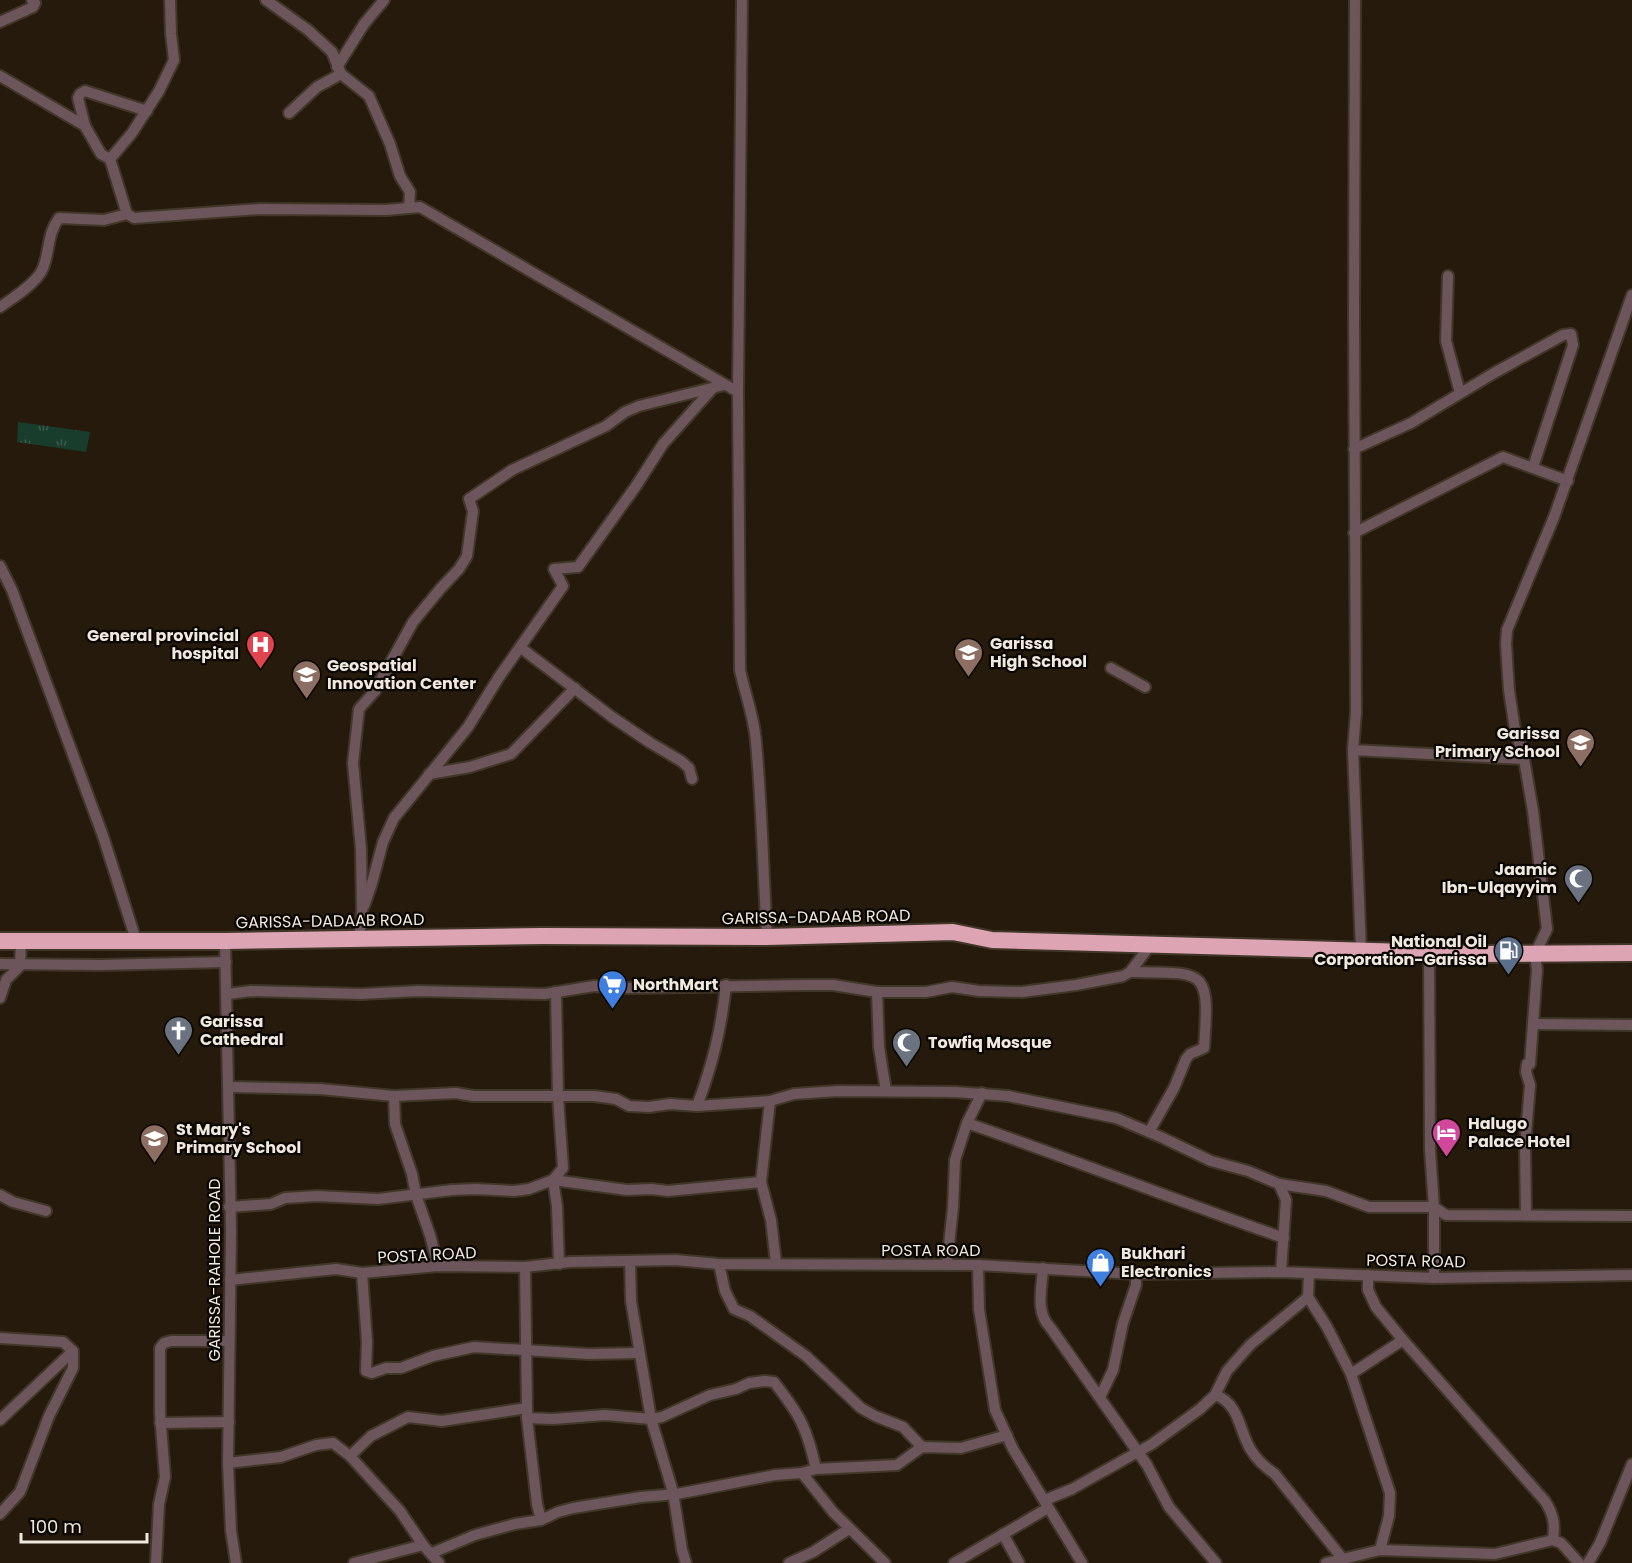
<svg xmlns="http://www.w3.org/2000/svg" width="1632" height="1563" font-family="Poppins,sans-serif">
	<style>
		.park { fill: url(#park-tufts) }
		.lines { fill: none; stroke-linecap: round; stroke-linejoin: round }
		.minor-casing { stroke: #413729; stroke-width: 14 }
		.highway-casing { stroke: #413729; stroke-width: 20 }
		.minor { stroke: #6c555b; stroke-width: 10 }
		.highway { stroke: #dda5b4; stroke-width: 16 }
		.labels { text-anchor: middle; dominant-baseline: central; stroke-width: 4.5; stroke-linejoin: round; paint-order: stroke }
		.poi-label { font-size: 16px; font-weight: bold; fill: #f0e9df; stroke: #0a0602; text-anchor: start }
		.street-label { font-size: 16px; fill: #f0e9df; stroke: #0a0602 }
	</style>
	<defs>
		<pattern id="park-tufts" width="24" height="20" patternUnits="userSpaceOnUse" patternTransform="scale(1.5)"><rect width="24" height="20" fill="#183d2c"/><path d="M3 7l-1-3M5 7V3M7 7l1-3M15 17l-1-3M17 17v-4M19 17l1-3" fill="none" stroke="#3a594a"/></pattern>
	</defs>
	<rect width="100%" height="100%" fill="#251a0b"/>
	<polygon class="park" points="18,422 90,432 86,452 17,442"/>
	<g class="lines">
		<defs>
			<g id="minor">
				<polyline points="266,0 308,30 332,52 341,74 369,96 390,144 400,176 410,192 409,207"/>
				<path d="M742,0L738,392L740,670C745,694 754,716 756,742C762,806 763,872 767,937"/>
				<polyline points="1355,0 1354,315 1356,712 1353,750 1361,951"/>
				<polyline points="0,22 33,7 35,3 32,0"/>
				<polyline points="337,67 364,24 384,0"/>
				<polyline points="0,76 85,126 101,154 110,159 127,214"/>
				<polyline points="289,113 317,87 341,74"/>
				<polyline points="85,126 78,98 80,94 85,91 147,111"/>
				<polyline points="110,159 132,133 159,91 174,60 171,34 170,0"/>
				<polyline points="1448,276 1446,341 1460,393"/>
				<path d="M0,307C12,299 38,282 43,268C50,251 47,234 59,218L104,220L127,214L134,218L261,209L386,210L420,207L738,392"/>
				<polyline points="1354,449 1411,423 1494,373 1563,335 1571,334 1573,345 1533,467"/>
				<polyline points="1354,533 1503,457 1568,481"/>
				<polyline points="0,566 12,590 103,836 136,940"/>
				<polyline points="521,648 612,717 649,742 681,761 689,768 692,779"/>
				<polyline points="1111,668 1145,687"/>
				<polyline points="1353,750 1524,759"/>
				<polyline points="429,774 470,767 511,754 575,688"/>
				<polyline points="364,906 372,883 383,842 394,818 468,727 499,677 563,586 554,569 578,567 636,486 663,444 712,389"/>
				<polyline points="359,939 362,912 361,849 353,763 359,709 375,691 413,622 441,588 459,569 467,556 473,511 469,499 512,470 606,426 625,412 639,406 724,385"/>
				<polyline points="225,941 231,1231 228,1463 231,1531 236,1563"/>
				<polyline points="1429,951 1430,1150 1434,1207 1434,1278"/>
				<polyline points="0,964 101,965 226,962"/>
				<path d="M1130,972C1206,973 1210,967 1204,1048L1190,1054L1186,1059L1174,1088L1149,1132"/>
				<polyline points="556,992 558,1097 563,1168 553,1180 557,1206 559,1264"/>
				<polyline points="877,992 879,1047 886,1091"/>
				<polyline points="228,994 251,991 361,994 418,991 545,994 594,986 628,988 804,985 833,985 877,992 926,992 952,987 979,991 1022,992 1076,985 1123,976 1130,972 1152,943"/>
				<polyline points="0,998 6,980 20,966 21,941"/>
				<polyline points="1533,1024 1632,1025"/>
				<polyline points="228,1087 320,1089 394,1096 456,1093 473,1096 594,1096 616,1099 629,1106 649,1107 670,1104 697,1106 770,1101 794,1094 838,1091 955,1092 1008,1096 1116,1118 1163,1138 1211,1161 1248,1171 1279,1184 1326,1191 1369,1207 1434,1207 1446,1215 1632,1216"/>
				<polyline points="394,1096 395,1124 412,1174 416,1195 430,1235 438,1266"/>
				<polyline points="770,1101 761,1182 771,1220 776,1263"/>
				<path d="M697,1106C713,1063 721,1030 726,985"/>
				<path d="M967,1123C1074,1160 1178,1201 1284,1238"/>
				<polyline points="1279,1184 1286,1200 1281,1272"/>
				<polyline points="0,1195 13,1202 46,1211"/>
				<polyline points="229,1207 271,1204 285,1198 317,1196 378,1199 452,1190 476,1189 514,1191 529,1189 553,1180 627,1190 651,1189 668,1191 761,1182"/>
				<polyline points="1526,1215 1525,1146 1530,1085 1526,1072 1527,1064 1530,1064 1537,970 1535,954 1547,929 1533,811 1524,759 1515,730 1509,690 1506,644 1507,630 1554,517 1632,295"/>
				<polyline points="630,1261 631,1301 651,1419 673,1492 682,1550 686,1563"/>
				<polyline points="719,1264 725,1291 734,1309 750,1316 806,1356 861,1408 875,1416 903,1427 922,1447"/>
				<polyline points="947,1264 953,1207 955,1160 967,1123 982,1093"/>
				<polyline points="978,1265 979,1309 995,1410 1013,1449 1082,1563"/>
				<polyline points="525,1267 527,1408"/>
				<path d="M1043,1268C1042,1288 1035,1312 1050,1327L1147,1465L1169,1507L1216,1563"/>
				<polyline points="362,1273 367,1342 366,1371 372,1373 386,1368 401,1368 433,1356 474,1347 589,1354 639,1353"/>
				<polyline points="1309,1274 1308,1297 1327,1327 1351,1374 1390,1493 1389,1516 1380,1550"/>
				<path d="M1368,1275V1290L1376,1307L1403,1340L1545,1501C1554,1515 1555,1524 1553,1540"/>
				<polyline points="230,1280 336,1269 362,1273 438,1266 525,1267 570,1262 675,1260 719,1264 978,1265 1136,1274 1281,1272 1434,1278 1632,1275"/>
				<polyline points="0,1338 63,1342 73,1351 73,1368 49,1416 20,1492 0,1514"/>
				<polyline points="1351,1374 1403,1340"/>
				<path d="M1215,1395C1240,1403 1239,1432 1251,1450C1257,1460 1266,1468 1275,1474L1342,1558"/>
				<polyline points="1100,1397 1113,1370 1123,1323 1136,1285 1136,1274"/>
				<polyline points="527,1418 537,1504 541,1520"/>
				<polyline points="0,1420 73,1351"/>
				<polyline points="160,1423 229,1422"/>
				<path d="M350,1456L371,1436L408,1417L442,1421L527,1408V1418L553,1419L605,1415L651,1419L662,1417L710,1395L736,1389L749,1383L765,1381L774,1382C800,1415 807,1428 816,1469"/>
				<polyline points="228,1463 281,1457 316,1445 333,1443 350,1456 400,1511 423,1545 439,1563"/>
				<polyline points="802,1473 833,1512 885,1563"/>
				<polyline points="1045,1500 1072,1489 1152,1444 1200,1409 1215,1395 1227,1371 1250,1345 1308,1297"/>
				<polyline points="1003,1534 1019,1563"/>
				<polyline points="432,1553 475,1535 515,1524 541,1520 558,1512 573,1508 641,1497 677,1494 775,1475 802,1473 816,1469 897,1465 922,1447 961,1448 1007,1435"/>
				<polyline points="156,1563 159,1504 165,1477 160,1413 160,1348 164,1343 171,1341 229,1341"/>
				<polyline points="354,1563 423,1545"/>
				<polyline points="789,1563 813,1552 849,1529"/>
				<polyline points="954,1563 1048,1508"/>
				<polyline points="1326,1563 1380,1550 1495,1554 1553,1540 1561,1543 1579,1563"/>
				<polyline points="1588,1563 1600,1543 1632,1464"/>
			</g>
			<polyline id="highway" points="0,941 225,941 542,936 767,937 953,932 992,940 1475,954 1632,953"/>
		</defs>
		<use href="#minor" class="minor-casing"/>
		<use href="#highway" class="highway-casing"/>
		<use href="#minor" class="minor"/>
		<use href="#highway" class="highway"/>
	</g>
	<defs>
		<symbol id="hospital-pin" viewBox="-11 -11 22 30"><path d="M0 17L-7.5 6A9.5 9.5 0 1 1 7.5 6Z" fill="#e0444e" stroke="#0a0602"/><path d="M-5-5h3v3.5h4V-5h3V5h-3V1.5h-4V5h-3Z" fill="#fff"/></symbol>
		<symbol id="school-pin" viewBox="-11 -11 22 30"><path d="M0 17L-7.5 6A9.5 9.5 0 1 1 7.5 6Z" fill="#8d6e63" stroke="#0a0602"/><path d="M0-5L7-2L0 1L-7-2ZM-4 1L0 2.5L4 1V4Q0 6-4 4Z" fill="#fff"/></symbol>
		<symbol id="university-pin" viewBox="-11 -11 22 30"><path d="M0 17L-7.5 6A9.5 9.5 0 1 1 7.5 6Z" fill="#8d6e63" stroke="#0a0602"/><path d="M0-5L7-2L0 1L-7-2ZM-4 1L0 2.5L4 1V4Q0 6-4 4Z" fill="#fff"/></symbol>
		<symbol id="mosque-pin" viewBox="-11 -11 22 30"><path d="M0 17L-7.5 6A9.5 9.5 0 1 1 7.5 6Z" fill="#6b7280" stroke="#0a0602"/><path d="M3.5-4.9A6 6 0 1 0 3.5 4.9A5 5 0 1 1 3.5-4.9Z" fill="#fff"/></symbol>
		<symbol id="fuel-pin" viewBox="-11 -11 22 30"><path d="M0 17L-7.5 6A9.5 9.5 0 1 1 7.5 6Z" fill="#5c6f8a" stroke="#0a0602"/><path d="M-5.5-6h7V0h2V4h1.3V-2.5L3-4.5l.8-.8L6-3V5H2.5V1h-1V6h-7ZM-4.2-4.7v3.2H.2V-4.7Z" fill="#fff"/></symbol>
		<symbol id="supermarket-pin" viewBox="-11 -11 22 30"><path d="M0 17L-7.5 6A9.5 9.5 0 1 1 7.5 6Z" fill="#3f7fe0" stroke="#0a0602"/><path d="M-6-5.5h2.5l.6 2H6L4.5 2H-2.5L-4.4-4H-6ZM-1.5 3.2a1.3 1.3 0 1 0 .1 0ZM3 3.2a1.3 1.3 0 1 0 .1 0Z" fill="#fff"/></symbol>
		<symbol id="church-pin" viewBox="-11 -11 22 30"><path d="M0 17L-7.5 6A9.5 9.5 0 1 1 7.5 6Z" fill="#6b7280" stroke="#0a0602"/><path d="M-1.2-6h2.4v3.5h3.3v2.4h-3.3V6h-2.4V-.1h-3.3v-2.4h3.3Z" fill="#fff"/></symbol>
		<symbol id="hotel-pin" viewBox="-11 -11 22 30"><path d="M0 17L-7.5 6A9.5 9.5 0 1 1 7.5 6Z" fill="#d1479c" stroke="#0a0602"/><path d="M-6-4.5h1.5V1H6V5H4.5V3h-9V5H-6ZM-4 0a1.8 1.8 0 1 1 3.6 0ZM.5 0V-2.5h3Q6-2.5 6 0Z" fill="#fff"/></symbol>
		<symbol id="shop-pin" viewBox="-11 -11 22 30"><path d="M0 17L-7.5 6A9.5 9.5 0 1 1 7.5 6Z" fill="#3f7fe0" stroke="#0a0602"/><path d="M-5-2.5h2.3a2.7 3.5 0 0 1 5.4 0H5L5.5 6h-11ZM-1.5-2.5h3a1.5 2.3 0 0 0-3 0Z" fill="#fff"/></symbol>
	</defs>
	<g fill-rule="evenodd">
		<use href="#hospital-pin" x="244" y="628" width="33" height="45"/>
		<use href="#school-pin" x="952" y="636" width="33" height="45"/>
		<use href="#university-pin" x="290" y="658" width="33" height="45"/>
		<use href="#school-pin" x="1564" y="726" width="33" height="45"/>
		<use href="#mosque-pin" x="1562" y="862" width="33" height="45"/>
		<use href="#fuel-pin" x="1492" y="934" width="33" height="45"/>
		<use href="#supermarket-pin" x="596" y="968" width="33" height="45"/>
		<use href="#church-pin" x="162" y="1014" width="33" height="45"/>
		<use href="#mosque-pin" x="890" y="1026" width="33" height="45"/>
		<use href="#hotel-pin" x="1430" y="1116" width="33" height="45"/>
		<use href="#school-pin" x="138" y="1122" width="33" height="45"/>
		<use href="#shop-pin" x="1084" y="1246" width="33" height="45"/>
	</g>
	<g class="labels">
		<g class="poi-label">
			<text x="239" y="635" text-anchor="end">General provincial<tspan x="239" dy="18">hospital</tspan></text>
			<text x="990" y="643">Garissa<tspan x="990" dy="18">High School</tspan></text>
			<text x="327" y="665">Geospatial<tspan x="327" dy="18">Innovation Center</tspan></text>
			<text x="1560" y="733" text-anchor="end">Garissa<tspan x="1560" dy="18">Primary School</tspan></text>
			<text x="1557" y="869" text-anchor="end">Jaamic<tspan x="1557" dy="18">Ibn-Ulqayyim</tspan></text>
			<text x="1487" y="941" text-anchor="end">National Oil<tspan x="1487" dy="18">Corporation-Garissa</tspan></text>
			<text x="633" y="984">NorthMart</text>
			<text x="200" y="1021">Garissa<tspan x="200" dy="18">Cathedral</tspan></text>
			<text x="928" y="1042">Towfiq Mosque</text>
			<text x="1468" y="1123">Halugo<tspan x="1468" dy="18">Palace Hotel</tspan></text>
			<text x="176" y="1129">St Mary's<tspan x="176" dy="18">Primary School</tspan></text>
			<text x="1121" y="1253">Bukhari<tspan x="1121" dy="18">Electronics</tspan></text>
		</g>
		<g class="street-label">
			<text transform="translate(816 917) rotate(-1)">GARISSA-DADAAB ROAD</text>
			<text transform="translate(330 921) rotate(-1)">GARISSA-DADAAB ROAD</text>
			<text x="931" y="1250">POSTA ROAD</text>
			<text transform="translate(427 1255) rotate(-3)">POSTA ROAD</text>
			<text transform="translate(1416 1261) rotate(1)">POSTA ROAD</text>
			<text transform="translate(214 1270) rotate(-90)">GARISSA-RAHOLE ROAD</text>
		</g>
	</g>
	<path d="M21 1533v9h126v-9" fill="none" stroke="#f0e9df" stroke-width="3"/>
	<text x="30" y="1533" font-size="18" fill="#f0e9df" stroke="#0a0602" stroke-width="4.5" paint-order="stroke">100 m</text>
</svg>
